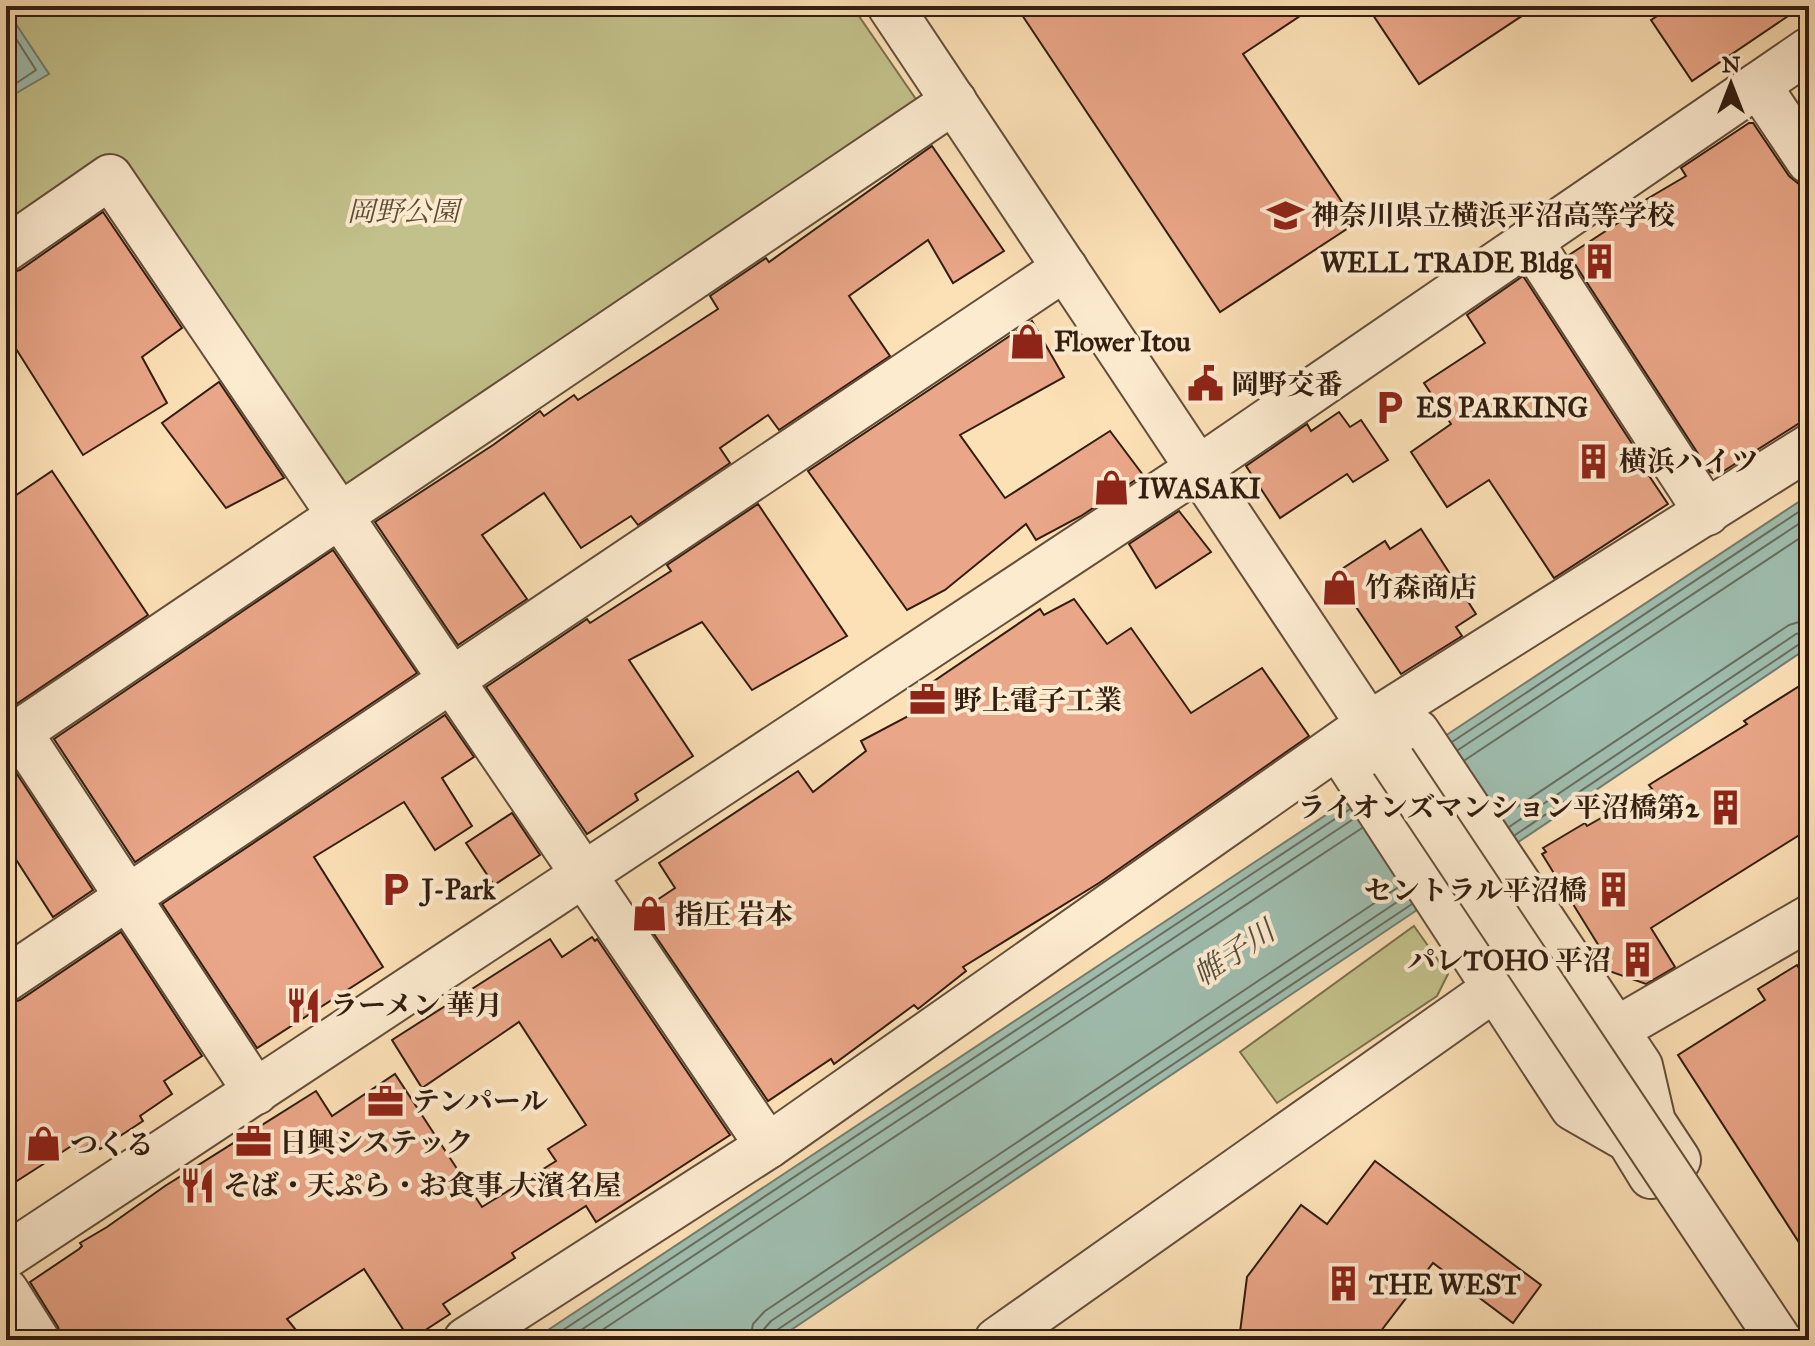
<svg xmlns="http://www.w3.org/2000/svg" width="1815" height="1346" font-family="'IM FELL Great Primer','Noto Serif JP',serif">
	<style>
		.green { fill: #c3c18b; stroke: #7a6f4e; stroke-width: 2 }
		.water { fill: #9fbdae; stroke: #737d6f; stroke-width: 2 }
		.lines { fill: none; stroke-linecap: round; stroke-linejoin: round }
		.shore { stroke: #686d5f; stroke-width: 2 }
		.building { fill: #eaa688; stroke: #321d10; stroke-width: 2 }
		.minor-casing { stroke: #644e3a; stroke-width: 48 }
		.tertiary-casing { stroke: #644e3a; stroke-width: 48 }
		.minor { stroke: #fdebd0; stroke-width: 44 }
		.tertiary { stroke: #fdebd0; stroke-width: 44 }
		.tertiary-bridge-casing { stroke: #644e3a; stroke-width: 48; stroke-linecap: butt }
		.tertiary-bridge { stroke: #fdebd0; stroke-width: 44 }
		.labels { text-anchor: middle; dominant-baseline: central; stroke-width: 8; stroke-linejoin: round; paint-order: stroke }
		.park-label { font-size: 28px; font-style: italic; fill: #5e4e35; stroke: #fdebd0 }
		.poi-label { font-size: 28px; font-weight: bold; fill: #321d10; stroke: #fdebd0; text-anchor: start }
		.water-label { font-size: 30px; font-style: italic; fill: #534d3f; stroke: #fdebd0 }
	</style>
	<rect width="100%" height="100%" fill="#fce0b6"/>
	<filter id="stains"><feTurbulence type="fractalNoise" baseFrequency=".0025" numOctaves="4"/><feColorMatrix values="0 0 0 0 .2 0 0 0 0 .09 0 0 0 0 .02 0 0 0 .5 -.17"/></filter>
	<radialGradient id="worn" r=".72"><stop offset=".6" stop-color="#630" stop-opacity="0"/><stop offset="1" stop-color="#630" stop-opacity=".3"/></radialGradient>
	<g class="green">
		<polygon points="6,6 852,6 922,108 347,496 117,158 6,233"/>
		<polygon points="1414,926 1448,974 1437,996 1277,1103 1240,1052"/>
	</g>
	<g class="water">
		<polygon points="6,9 49,74 6,99"/>
		<polygon points="1809,495 1809,647 776,1340 533,1340"/>
	</g>
	<g class="lines">
		<g class="shore">
			<polyline points="6,23 36,70 6,90"/>
			<polyline points="1452,742 1809,505"/>
			<polyline points="1458,750 1809,517"/>
			<polyline points="1465,760 1809,532"/>
			<polyline points="1502,817 1789,625 1809,619"/>
			<polyline points="1509,827 1796,634 1809,631"/>
			<polyline points="1515,835 1801,643 1809,641"/>
			<polyline points="548,1340 1350,809"/>
			<polyline points="566,1340 1355,818"/>
			<polyline points="587,1340 1362,828"/>
			<polyline points="750,1340 753,1324 765,1311 1400,886"/>
			<polyline points="762,1340 764,1329 771,1321 1406,896"/>
			<polyline points="773,1340 777,1330 1412,904"/>
		</g>
	</g>
	<g class="building">
		<polygon points="1016,6 1315,6 1243,54 1356,223 1220,312"/>
		<polygon points="1367,6 1537,6 1419,84"/>
		<polygon points="1673,6 1803,6 1692,81 1651,20"/>
		<polygon points="1749,123 1753,123 1789,176 1799,184 1809,186 1809,417 1719,474 1710,472 1569,255 1621,221 1618,216 1686,176 1681,168"/>
		<polygon points="932,146 1004,251 953,283 928,240 849,296 890,356 779,430 768,415 720,448 730,463 638,525 631,516 581,548 544,493 482,535 527,599 458,645 375,522 493,445 540,411 544,416 574,395 578,400 718,309 710,296 766,258 769,262"/>
		<polygon points="103,212 182,328 142,357 167,403 83,455 6,333 6,274 20,270"/>
		<polygon points="1523,276 1640,456 1635,455 1668,504 1554,578 1489,480 1447,507 1411,452 1451,424 1424,383 1485,343 1467,315"/>
		<polygon points="1032,321 1064,377 960,435 1005,498 1110,431 1143,475 1081,516 1036,540 1026,524 945,590 907,610 808,471"/>
		<polygon points="219,382 284,478 226,508 162,423"/>
		<polygon points="1339,412 1350,427 1361,420 1388,460 1353,482 1347,474 1280,518 1246,466 1307,424 1311,431"/>
		<polygon points="52,471 148,615 6,711 6,502"/>
		<polygon points="758,504 847,636 752,690 702,622 629,660 693,756 635,794 638,800 587,834 486,687 587,619 590,623 671,571 667,565"/>
		<polygon points="1179,511 1211,552 1156,588 1129,544"/>
		<polygon points="1421,529 1476,614 1456,627 1462,636 1401,674 1334,574 1385,541 1390,549"/>
		<polygon points="333,550 417,673 135,862 54,739"/>
		<polygon points="1074,599 1107,644 1131,628 1191,713 1262,668 1309,736 1099,883 963,967 966,971 918,1009 914,1005 834,1064 831,1059 768,1101 639,912 675,888 659,863 798,771 813,792 866,751 861,741 918,711 909,698 1040,609 1044,615"/>
		<polygon points="1809,680 1809,829 1651,928 1675,967 1646,984 1606,970 1596,955 1602,951 1542,854 1546,852 1543,848 1585,823 1587,826 1652,789 1649,785 1747,724 1744,721"/>
		<polygon points="445,715 474,757 442,778 472,826 435,850 404,802 314,857 383,967 257,1048 162,904"/>
		<polygon points="11,765 93,890 53,917 6,844 6,766"/>
		<polygon points="512,813 540,855 494,885 466,843"/>
		<polygon points="121,932 202,1056 164,1081 172,1094 140,1116 143,1121 100,1149 95,1141 78,1152 73,1145 6,1188 6,1004 20,1000"/>
		<polygon points="592,937 595,941 597,939 730,1135 596,1222 586,1206 512,1253 515,1258 443,1304 450,1314 410,1340 364,1269 287,1319 304,1340 62,1340 58,1327 30,1282 79,1249 82,1246 80,1243 107,1227 165,1186 316,1091 332,1116 395,1074 482,1207 556,1161 548,1149 586,1125 519,1022 422,1088 392,1040 550,939 562,957"/>
		<polygon points="1797,965 1809,984 1809,1258 1678,1055 1765,1000 1758,989"/>
		<polygon points="1375,1161 1541,1285 1513,1323 1433,1263 1374,1340 1239,1340 1247,1277 1301,1205 1327,1224"/>
	</g>
	<g class="lines">
		<defs>
			<g id="minor">
				<polyline points="1758,85 1809,161"/>
				<polyline points="1530,241 1707,513"/>
				<polyline points="6,249 110,177 768,1146"/>
				<polyline points="1369,724 1417,732 1640,1066 1653,1122 1678,1160"/>
				<polyline points="1369,724 1349,764 1573,1108 1629,1140 1651,1176"/>
				<polyline points="19,732 256,1092"/>
				<polyline points="6,741 954,101"/>
				<polyline points="6,979 1065,268"/>
				<polyline points="6,1291 37,1340"/>
				<polyline points="466,1340 768,1146 1369,724 1809,447"/>
				<polyline points="997,1340 1494,989"/>
			</g>
			<g id="tertiary">
				<polyline points="890,6 1393,761"/>
				<polyline points="1548,1069 1809,918"/>
				<polyline points="6,1256 1199,468 1809,50"/>
			</g>
		</defs>
		<use href="#minor" class="minor-casing"/>
		<use href="#tertiary" class="tertiary-casing"/>
		<use href="#minor" class="minor"/>
		<use href="#tertiary" class="tertiary"/>
		<defs>
			<polyline id="tertiary-bridge" points="1393,761 1779,1340"/>
		</defs>
		<use href="#tertiary-bridge" class="tertiary-bridge-casing"/>
		<use href="#tertiary-bridge" class="tertiary-bridge"/>
	</g>
	<defs>
		<symbol id="school-bare" viewBox="-9 -9 18 18"><path d="M0-5L7-2L0 1L-7-2ZM-4 1L0 2.5L4 1V4Q0 6-4 4Z" fill="#8f2418" stroke="#fdebd0" stroke-width="2.5" paint-order="stroke"/></symbol>
		<symbol id="building-bare" viewBox="-9 -9 18 18"><path d="M-4-6H4V6H1V3H-1V6H-4ZM-2.5-4.3h1.7v1.8h-1.7ZM.8-4.3h1.7v1.8H.8ZM-2.5-1h1.7V.8h-1.7ZM.8-1h1.7V.8H.8Z" fill="#8f2418" stroke="#fdebd0" stroke-width="2.5" paint-order="stroke"/></symbol>
		<symbol id="shop-bare" viewBox="-9 -9 18 18"><path d="M-5-2.5h2.3a2.7 3.5 0 0 1 5.4 0H5L5.5 6h-11ZM-1.5-2.5h3a1.5 2.3 0 0 0-3 0Z" fill="#8f2418" stroke="#fdebd0" stroke-width="2.5" paint-order="stroke"/></symbol>
		<symbol id="civic-bare" viewBox="-9 -9 18 18"><path d="M-.6-6.5H3V-4.5H.6V-3L4-1V1h2V6H-6V1h2V-1L-.6-3ZM-1.2 2.5V6h2.4V2.5Z" fill="#8f2418" stroke="#fdebd0" stroke-width="2.5" paint-order="stroke"/></symbol>
		<symbol id="parking-bare" viewBox="-9 -9 18 18"><path d="M-3.5-5.5H1a3.5 3.5 0 0 1 0 7H-1V5.5H-3.5ZM-1-3.4V-.6H.8a1.4 1.4 0 0 0 0-2.8Z" fill="#8f2418" stroke="#fdebd0" stroke-width="2.5" paint-order="stroke"/></symbol>
		<symbol id="office-bare" viewBox="-9 -9 18 18"><path d="M-6-3h4V-5.5h4V-3h4V5H-6ZM-1-4.5V-3h2v-1.5ZM-6 0V1H6V0Z" fill="#8f2418" stroke="#fdebd0" stroke-width="2.5" paint-order="stroke"/></symbol>
		<symbol id="restaurant-bare" viewBox="-9 -9 18 18"><path d="M-5-6h1v4h1v-4h1v4h1v-4h1v5L-1.5 .5V6h-2V.5L-5-1ZM5-6V6H3V1.5H1.5Q1.5-4 5-6Z" fill="#8f2418" stroke="#fdebd0" stroke-width="2.5" paint-order="stroke"/></symbol>
	</defs>
	<g fill-rule="evenodd">
		<use href="#school-bare" x="1260" y="190" width="51" height="51"/>
		<use href="#building-bare" x="1574" y="236" width="51" height="51"/>
		<use href="#shop-bare" x="1002" y="316" width="51" height="51"/>
		<use href="#civic-bare" x="1180" y="358" width="51" height="51"/>
		<use href="#parking-bare" x="1364" y="382" width="51" height="51"/>
		<use href="#building-bare" x="1568" y="436" width="51" height="51"/>
		<use href="#shop-bare" x="1086" y="462" width="51" height="51"/>
		<use href="#shop-bare" x="1314" y="562" width="51" height="51"/>
		<use href="#office-bare" x="902" y="674" width="51" height="51"/>
		<use href="#building-bare" x="1700" y="782" width="51" height="51"/>
		<use href="#parking-bare" x="370" y="864" width="51" height="51"/>
		<use href="#building-bare" x="1588" y="864" width="51" height="51"/>
		<use href="#shop-bare" x="624" y="888" width="51" height="51"/>
		<use href="#building-bare" x="1612" y="934" width="51" height="51"/>
		<use href="#restaurant-bare" x="278" y="980" width="51" height="51"/>
		<use href="#office-bare" x="360" y="1076" width="51" height="51"/>
		<use href="#office-bare" x="228" y="1116" width="51" height="51"/>
		<use href="#shop-bare" x="18" y="1118" width="51" height="51"/>
		<use href="#restaurant-bare" x="172" y="1160" width="51" height="51"/>
		<use href="#building-bare" x="1318" y="1258" width="51" height="51"/>
	</g>
	<g class="labels">
		<g class="park-label">
			<text x="403" y="211">岡野公園</text>
		</g>
		<g class="poi-label">
			<text x="1311" y="215">神奈川県立横浜平沼高等学校</text>
			<text x="1573" y="262" text-anchor="end">WELL TRADE Bldg</text>
			<text x="1054" y="341">Flower Itou</text>
			<text x="1231" y="384">岡野交番</text>
			<text x="1416" y="407">ES PARKING</text>
			<text x="1619" y="461">横浜ハイツ</text>
			<text x="1138" y="488">IWASAKI</text>
			<text x="1365" y="587">竹森商店</text>
			<text x="954" y="700">野上電子工業</text>
			<text x="1699" y="807" text-anchor="end">ライオンズマンション平沼橋第2</text>
			<text x="422" y="889">J-Park</text>
			<text x="1587" y="890" text-anchor="end">セントラル平沼橋</text>
			<text x="675" y="914">指圧 岩本</text>
			<text x="1611" y="960" text-anchor="end">パレTOHO 平沼</text>
			<text x="330" y="1005">ラーメン 華月</text>
			<text x="412" y="1101">テンパール</text>
			<text x="279" y="1142">日興システック</text>
			<text x="70" y="1144">つくる</text>
			<text x="223" y="1185">そば・天ぷら・お食事 大濱名屋</text>
			<text x="1369" y="1284">THE WEST</text>
		</g>
		<g class="water-label">
			<text transform="translate(1234 953) rotate(-34)">帷子川</text>
		</g>
	</g>
	<rect width="1815" height="1346" fill="none" stroke="#fce0b6" stroke-width="32"/>
	<rect x="8" y="8" width="1799" height="1330" fill="none" stroke="#321d10" stroke-width="4"/>
	<rect x="16" y="16" width="1783" height="1314" fill="none" stroke="#321d10" stroke-width="2"/>
	<g transform="translate(1731 84)" stroke="#fdebd0" stroke-width="6" paint-order="stroke">
	<path d="M0-6L14 30L0 20L-14 30Z" fill="#321d10"/>
	<text y="-12" font-size="22" font-weight="bold" text-anchor="middle" fill="#321d10">N</text>
	</g>
	<rect width="100%" height="100%" filter="url(#stains)"/>
	<rect width="100%" height="100%" fill="url(#worn)"/>
</svg>
